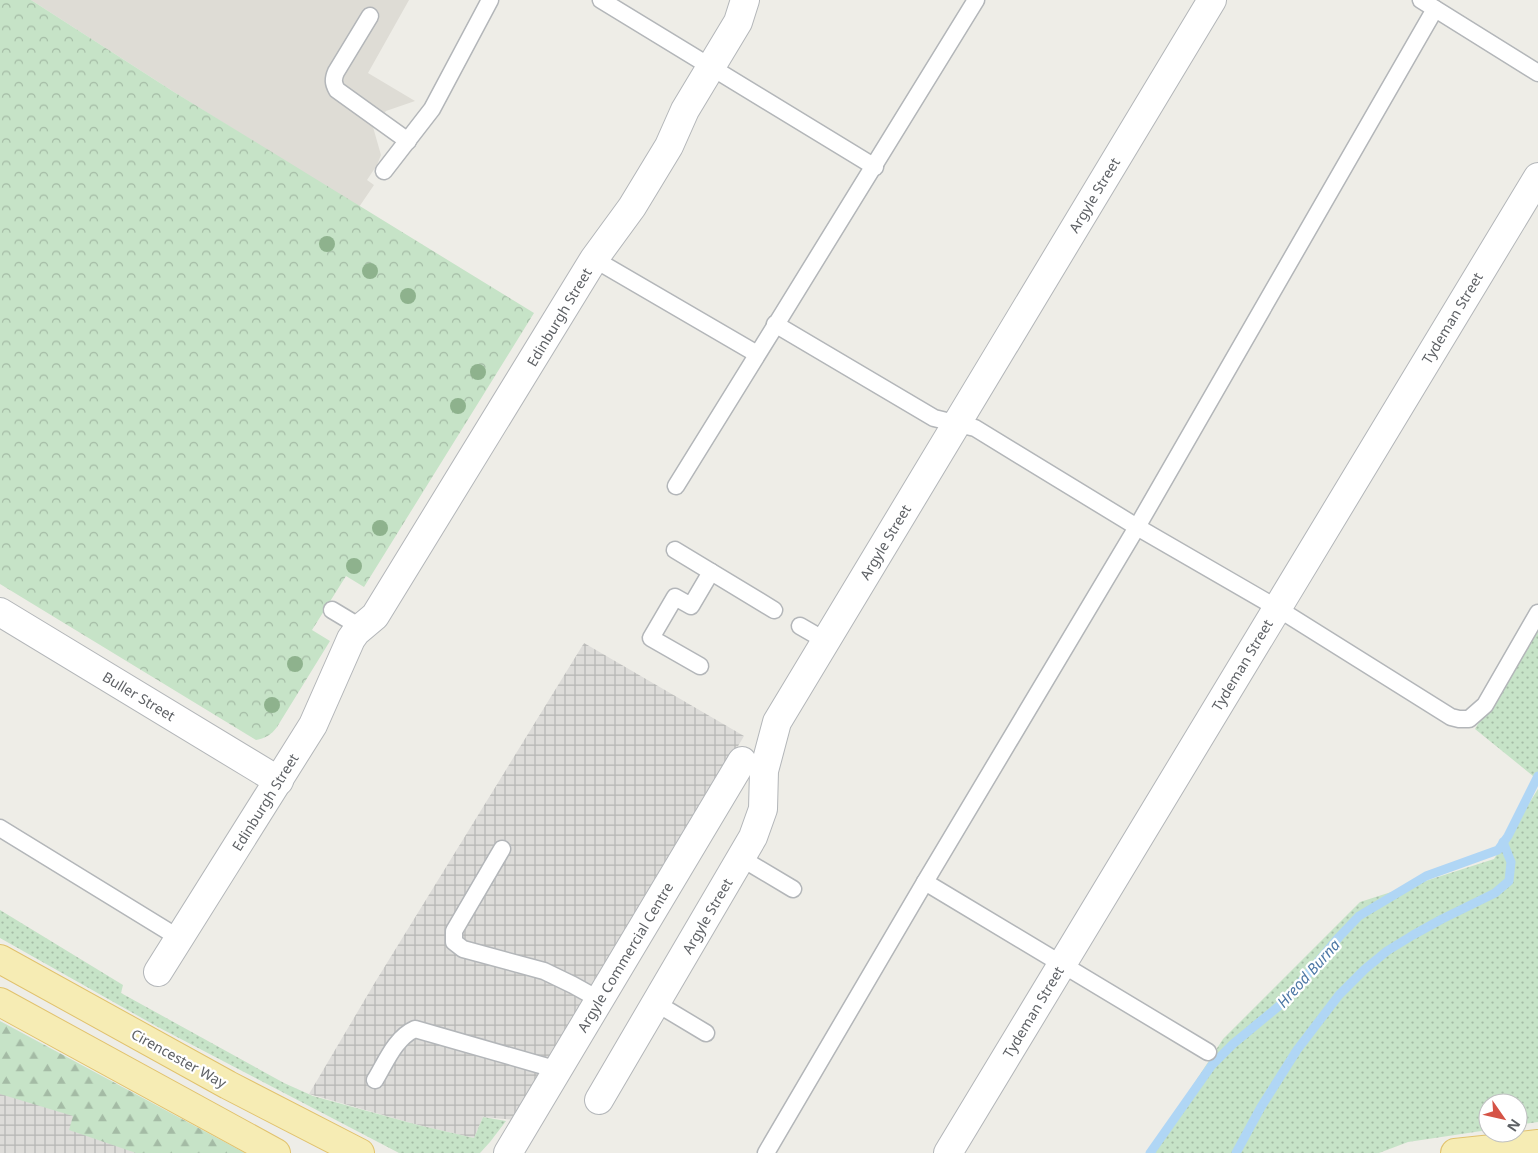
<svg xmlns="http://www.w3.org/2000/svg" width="1538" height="1153" font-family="'Noto Sans',sans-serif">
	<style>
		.industrial { fill: url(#industrial-grid) }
		.education { fill: #dedcd5 }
		.grass { fill: url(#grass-dots) }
		.forest { fill: url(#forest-firs) }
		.park { fill: url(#park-crowns) }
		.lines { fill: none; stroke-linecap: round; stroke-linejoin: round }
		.stream { stroke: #b0d6f5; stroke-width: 9 }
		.lane-casing { stroke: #b3b6b9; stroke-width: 19 }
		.street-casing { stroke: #b3b6b9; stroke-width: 30 }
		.primary-casing { stroke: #e1c26d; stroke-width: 30 }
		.lane { stroke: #fff; stroke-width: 16 }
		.street { stroke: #fff; stroke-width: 28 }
		.primary { stroke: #f6ecb4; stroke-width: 28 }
		.tree { fill: #8eb28d }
		.labels { text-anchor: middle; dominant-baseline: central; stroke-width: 4.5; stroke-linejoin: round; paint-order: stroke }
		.street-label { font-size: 14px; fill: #5e6165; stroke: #fff }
		.water-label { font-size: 15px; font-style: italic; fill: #4e78a6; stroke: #fff }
	</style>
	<defs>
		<pattern id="industrial-grid" width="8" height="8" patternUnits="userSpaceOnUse" patternTransform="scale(1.25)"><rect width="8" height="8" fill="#dddcd9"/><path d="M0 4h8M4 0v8" fill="none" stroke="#b6b6b4"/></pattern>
		<pattern id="grass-dots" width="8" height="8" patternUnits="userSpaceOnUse" patternTransform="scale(1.25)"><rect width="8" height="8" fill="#c6e3c7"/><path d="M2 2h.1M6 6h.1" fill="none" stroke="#a4bba5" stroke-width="1.8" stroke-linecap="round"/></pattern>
		<pattern id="forest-firs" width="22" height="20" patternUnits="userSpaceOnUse" patternTransform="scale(1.25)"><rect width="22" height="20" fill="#c6e3c7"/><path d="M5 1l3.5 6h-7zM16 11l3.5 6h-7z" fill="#a4bba5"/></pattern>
		<pattern id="park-crowns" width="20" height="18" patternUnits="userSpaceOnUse" patternTransform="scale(1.25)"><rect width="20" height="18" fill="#c6e3c7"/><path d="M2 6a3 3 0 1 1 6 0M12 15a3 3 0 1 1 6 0" fill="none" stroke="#a4bba5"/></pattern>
	</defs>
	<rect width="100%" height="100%" fill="#eeede7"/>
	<g class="industrial">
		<polygon points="584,643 744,736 517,1120 483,1117 474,1138 418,1125 309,1094 374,984"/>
		<polygon points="0,1048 193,1153 0,1153"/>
	</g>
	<polygon class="education" points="31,0 409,0 368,73 415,101 386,111 373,127 381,155 377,165 367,180 374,185 359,207 174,92"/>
	<g class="grass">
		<polygon points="1538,622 1538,780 1475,729"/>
		<polygon points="1538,789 1538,1122 1518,1125 1518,1103 1488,1103 1488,1130 1408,1142 1379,1153 1149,1153 1223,1039 1360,902 1494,859"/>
		<polygon points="0,910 123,985 121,993 284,1083 313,1096 418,1125 474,1138 483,1117 506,1121 490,1142 480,1153 399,1153 156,1026 0,938"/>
	</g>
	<polygon class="forest" points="0,1021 245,1153 136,1153 69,1130 73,1116 0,1094"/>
	<path class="park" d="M0,0H31L174,92L534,313L364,587L346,576L312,630L330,641L277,727C271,735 266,738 256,740L0,584Z"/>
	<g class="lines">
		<g class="stream">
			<polyline points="1150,1153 1212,1065 1233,1044 1285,1001 1339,937 1359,916 1426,876 1498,850 1508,836 1538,776"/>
			<polyline points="1236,1153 1261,1107 1297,1050 1339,995 1365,969 1387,951 1413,935 1442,919 1495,893 1509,881 1511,862 1503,842"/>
		</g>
		<defs>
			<g id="lane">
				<polyline points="601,0 875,167"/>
				<polyline points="1421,0 1538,73"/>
				<path d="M370,16L336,72C333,79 333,83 337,90L408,141"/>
				<polyline points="384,171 432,109 490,0"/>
				<polyline points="594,259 757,354"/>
				<polyline points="775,324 934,418 975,428 1137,527 1277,608 1451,717 1459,719 1469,719 1485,705 1538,613"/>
				<path d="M676,486C776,324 877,163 976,0"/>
				<polyline points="675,550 774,610"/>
				<polyline points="332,610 362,628"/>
				<polyline points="800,626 826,641"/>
				<polyline points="700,666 651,638 675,597 691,606 711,572"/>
				<polyline points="0,828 179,938"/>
				<polyline points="502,849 454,931 454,942 463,949 544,971 573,985 600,1000"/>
				<polyline points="741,858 793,889"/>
				<polyline points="925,882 1208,1052"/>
				<polyline points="656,1003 706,1033"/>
				<path d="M375,1080C386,1062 395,1038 415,1029L558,1070"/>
				<polyline points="766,1153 925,882 1137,527 1435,9"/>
			</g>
			<g id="street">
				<polyline points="0,612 279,781"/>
				<polyline points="158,972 313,725 351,639 356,632 375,616 594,259 632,207 669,146 685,110 738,22 745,0"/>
				<polyline points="599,1100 753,837 763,809 764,771 777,722 1212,0"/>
				<polyline points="508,1153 742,761"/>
				<polyline points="948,1153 1538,177"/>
			</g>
			<g id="primary">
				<polyline points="0,959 228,1085 360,1153"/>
				<polyline points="0,1002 276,1153"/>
				<polyline points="1455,1153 1538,1144"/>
			</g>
		</defs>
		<use href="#lane" class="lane-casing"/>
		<use href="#street" class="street-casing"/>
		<use href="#primary" class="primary-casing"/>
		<use href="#lane" class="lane"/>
		<use href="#street" class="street"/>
		<use href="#primary" class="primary"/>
	</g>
	<g class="tree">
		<circle cx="327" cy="244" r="8"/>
		<circle cx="370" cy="271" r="8"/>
		<circle cx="408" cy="296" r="8"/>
		<circle cx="478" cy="372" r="8"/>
		<circle cx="458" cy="406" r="8"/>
		<circle cx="380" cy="528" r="8"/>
		<circle cx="354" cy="566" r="8"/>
		<circle cx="295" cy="664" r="8"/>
		<circle cx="272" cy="705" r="8"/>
	</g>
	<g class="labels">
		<g class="street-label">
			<text transform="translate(1094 195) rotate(-59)">Argyle Street</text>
			<text transform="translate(559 317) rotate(-59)">Edinburgh Street</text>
			<text transform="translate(1452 318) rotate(-59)">Tydeman Street</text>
			<text transform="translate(885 542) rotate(-59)">Argyle Street</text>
			<text transform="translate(1242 665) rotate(-59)">Tydeman Street</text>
			<text transform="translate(139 696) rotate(31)">Buller Street</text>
			<text transform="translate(265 802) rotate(-58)">Edinburgh Street</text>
			<text transform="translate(707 916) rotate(-60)">Argyle Street</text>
			<text transform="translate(625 957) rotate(-59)">Argyle Commercial Centre</text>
			<text transform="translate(1033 1012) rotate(-59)">Tydeman Street</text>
			<text transform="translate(179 1058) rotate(29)">Cirencester Way</text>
		</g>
		<g class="water-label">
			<text transform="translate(1308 973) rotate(-48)">Hreod Burna</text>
		</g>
	</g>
	<g transform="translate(1503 1118) rotate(124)"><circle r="24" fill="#ffffff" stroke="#bfc0c1"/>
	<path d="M0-4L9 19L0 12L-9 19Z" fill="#d55346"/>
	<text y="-8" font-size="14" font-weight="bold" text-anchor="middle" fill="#5e6165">N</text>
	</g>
</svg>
